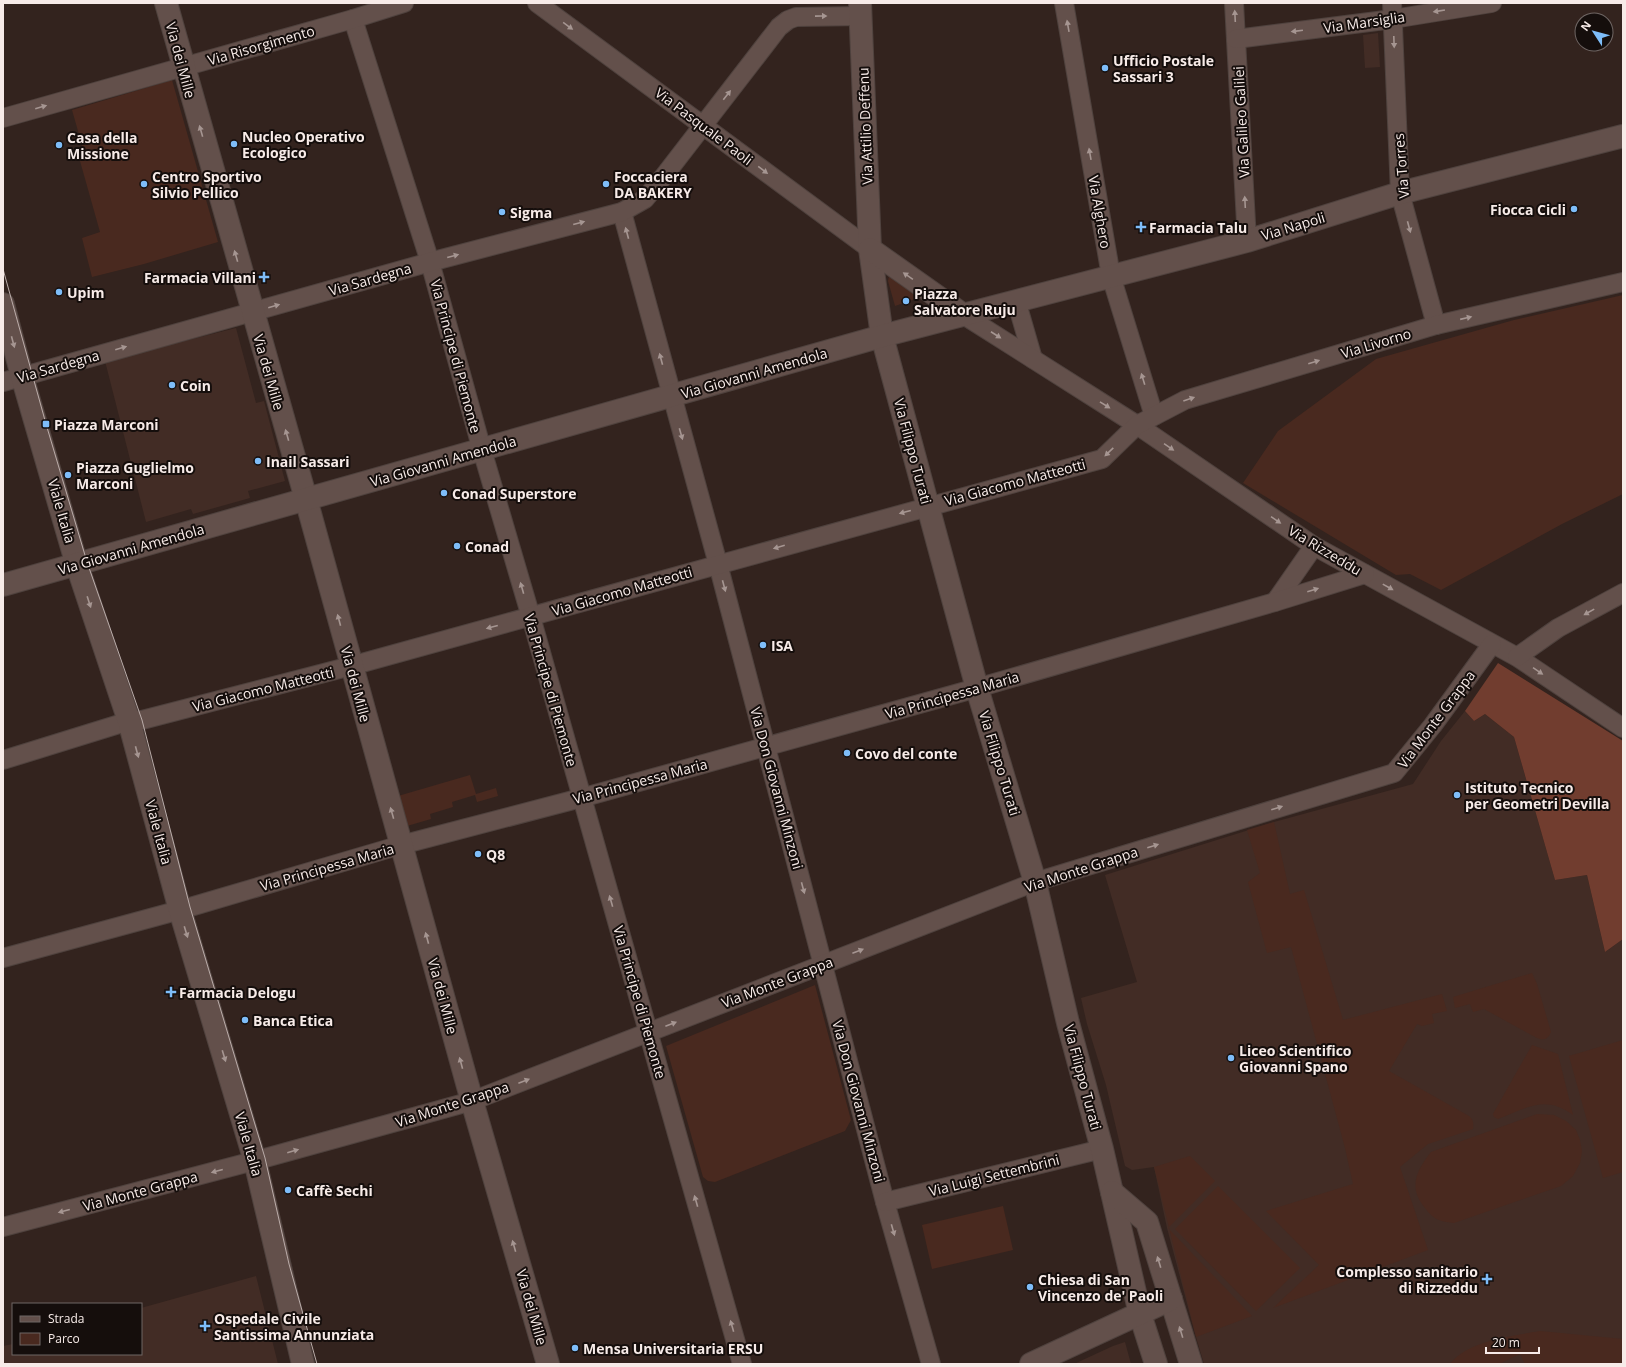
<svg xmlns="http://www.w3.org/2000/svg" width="1626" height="1367" font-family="'Open Sans',sans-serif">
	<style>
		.built { fill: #422c25 }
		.green { fill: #49291f }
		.forest { fill: #713d2f }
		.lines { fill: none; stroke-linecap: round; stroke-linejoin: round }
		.street-casing { stroke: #4f423e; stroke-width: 20 }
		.secondary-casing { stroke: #4f423e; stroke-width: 24 }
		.street { stroke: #63504b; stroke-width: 18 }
		.secondary { stroke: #63504b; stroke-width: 22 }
		.tram { stroke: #bbadaa; stroke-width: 1 }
		.oneway { fill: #a69692 }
		.poi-dot { fill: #7ebdf9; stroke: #150e0c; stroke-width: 1.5 }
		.labels { text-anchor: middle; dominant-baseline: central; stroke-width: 4; stroke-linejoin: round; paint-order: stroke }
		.street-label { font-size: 14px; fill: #f7ebe8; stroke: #150e0c }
		.poi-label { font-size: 14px; font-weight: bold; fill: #f7ebe8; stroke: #150e0c; text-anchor: start }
	</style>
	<rect width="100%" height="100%" fill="#33231e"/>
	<g class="built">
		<polygon points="1378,33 1380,67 1365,68 1363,35"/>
		<polygon points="236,328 256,403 264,401 285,481 248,491 250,498 193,514 191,509 146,522 105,361"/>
		<polygon points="1465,711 1474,721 1485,714 1514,737 1555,880 1587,875 1605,952 1623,939 1623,1364 1204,1364 1196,1337 1167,1228 1154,1167 1132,1170 1125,1166 1106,1085 1087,1024 1081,998 1137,982 1105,875 1274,822 1413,784 1441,741"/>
		<polygon points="256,1276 278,1364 3,1364 3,1346 13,1344 13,1354 141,1354 141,1308"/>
		<polygon points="1125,1342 1131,1364 1074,1364 1113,1346"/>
	</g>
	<g class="green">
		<polygon points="172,80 218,242 144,264 92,277 82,238 100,232 80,161 86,159 72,110"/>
		<polygon points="889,276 895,276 918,298 895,306 888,281"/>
		<polygon points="1623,295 1623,494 1562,524 1441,590 1410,574 1396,575 1243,483 1278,431 1376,359 1514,320"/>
		<polygon points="470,775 476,794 496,788 498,796 477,802 475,795 452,802 453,807 430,814 431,819 407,826 398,796"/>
		<path d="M1274,822L1290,894L1304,890L1343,1020L1442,994L1447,1011L1432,1014L1434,1023L1422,1026L1417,1024L1389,1071L1469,1116C1473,1120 1474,1122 1473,1129L1428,1144L1400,1167L1428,1250L1273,1308L1319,1265L1266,1211L1353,1184L1345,1148L1291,947L1267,953L1248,882L1260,873L1247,830Z"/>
		<path d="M1532,973L1537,984L1551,1032C1548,1039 1544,1041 1537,1038L1484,1009L1473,1012L1470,1004L1455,1008L1453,997Z"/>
		<polygon points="815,985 851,1120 845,1131 715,1182 708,1181 703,1177 666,1046"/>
		<polygon points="1623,1040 1623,1172 1603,1178 1569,1056"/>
		<path d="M1532,1045L1558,1054L1573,1115C1545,1094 1527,1108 1498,1119L1494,1117L1493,1114Z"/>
		<path d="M1537,1114L1554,1115L1566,1121L1576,1130L1580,1140L1582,1151L1580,1163L1573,1176L1561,1186L1454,1223C1449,1222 1444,1222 1439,1220C1434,1219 1428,1212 1425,1208C1408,1188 1416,1171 1431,1152Z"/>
		<polygon points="1190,1156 1215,1181 1168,1228 1252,1316 1196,1337 1154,1167"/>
		<polygon points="1218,1186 1300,1268 1256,1311 1175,1229"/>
		<polygon points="1003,1206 1013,1250 932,1269 922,1225"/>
		<path d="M1540,1331L1623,1339V1364H1525L1520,1354L1499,1364H1450C1468,1340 1513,1336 1540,1331Z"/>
	</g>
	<polygon class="forest" points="1498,663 1623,741 1623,939 1605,952 1587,875 1555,880 1514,737 1485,714 1474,721 1465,711"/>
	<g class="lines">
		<defs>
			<g id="street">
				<polyline points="537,3 870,249"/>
				<polyline points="1064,3 1111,276 1154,416"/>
				<polyline points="1234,3 1247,241"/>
				<polyline points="1392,3 1400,193 1436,325"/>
				<polyline points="353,19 430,262 482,450 531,617 742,1364"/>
				<polyline points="1236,39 1393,19 1492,3"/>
				<polyline points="3,118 353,19 404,3"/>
				<polyline points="622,212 718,564 885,1202 931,1364"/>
				<polyline points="1016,300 1033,359"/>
				<polyline points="962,314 1137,425 1314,546 1517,657 1623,728"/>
				<polyline points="3,382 430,262 622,212 645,199 664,176 779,27 788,20 796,17 861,16"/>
				<polyline points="1275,602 1314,546"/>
				<polyline points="1517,657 1558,628 1623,593"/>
				<polyline points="3,760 129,721 142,720 351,666 1102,459 1137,425 1185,400 1436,325 1623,282"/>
				<polyline points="3,958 180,910 401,845 581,798 977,688 1275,602 1365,574"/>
				<polyline points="885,1202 1102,1149"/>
				<polyline points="3,1227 265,1158 472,1101 1035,882 1394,773 1433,725 1492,644"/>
			</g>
			<g id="secondary">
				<polyline points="166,3 306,499 472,1101 548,1364"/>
				<polyline points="860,3 870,249 882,336 977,688 1035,882 1068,1023 1102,1149 1140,1314 1156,1364"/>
				<polyline points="870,249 962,314"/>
				<polyline points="3,304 22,376 77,565 129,721 180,910 255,1161 303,1364"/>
				<polyline points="3,585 882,336 1247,241 1400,193 1623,136"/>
				<polyline points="1112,1192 1147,1222 1191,1364"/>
				<polyline points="1031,1364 1171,1299"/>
			</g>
		</defs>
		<use href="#street" class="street-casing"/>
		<use href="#secondary" class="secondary-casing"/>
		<use href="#street" class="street"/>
		<use href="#secondary" class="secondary"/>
		<polyline class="tram" points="3,269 46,424 87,562 142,720 190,907 265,1158 289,1264 317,1364"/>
	</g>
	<defs><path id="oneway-solid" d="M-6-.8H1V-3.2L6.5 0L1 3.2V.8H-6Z"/></defs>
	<g class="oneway">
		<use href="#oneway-solid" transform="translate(1439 11) rotate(171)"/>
		<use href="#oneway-solid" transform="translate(821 16) rotate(-1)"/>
		<use href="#oneway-solid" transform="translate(1235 16) rotate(-93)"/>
		<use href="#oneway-solid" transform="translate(568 26) rotate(36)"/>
		<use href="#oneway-solid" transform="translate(1068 26) rotate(-100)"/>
		<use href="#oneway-solid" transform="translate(1297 31) rotate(173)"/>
		<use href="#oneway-solid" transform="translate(1394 42) rotate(88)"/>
		<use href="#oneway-solid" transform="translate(727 95) rotate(-52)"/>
		<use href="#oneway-solid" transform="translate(41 107) rotate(-16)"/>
		<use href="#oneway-solid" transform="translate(201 131) rotate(-106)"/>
		<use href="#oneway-solid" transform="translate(1090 154) rotate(-100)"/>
		<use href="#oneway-solid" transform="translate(763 170) rotate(37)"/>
		<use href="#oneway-solid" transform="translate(1245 202) rotate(-93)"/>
		<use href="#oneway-solid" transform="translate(579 223) rotate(-15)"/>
		<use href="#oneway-solid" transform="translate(1409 227) rotate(75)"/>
		<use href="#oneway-solid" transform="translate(627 233) rotate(-105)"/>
		<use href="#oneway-solid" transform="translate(236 256) rotate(-106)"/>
		<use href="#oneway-solid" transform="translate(453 256) rotate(-15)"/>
		<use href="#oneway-solid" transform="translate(908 276) rotate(-145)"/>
		<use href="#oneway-solid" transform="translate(274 306) rotate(-16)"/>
		<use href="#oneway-solid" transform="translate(1466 318) rotate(-13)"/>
		<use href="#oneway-solid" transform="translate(996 335) rotate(33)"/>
		<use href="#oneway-solid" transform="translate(13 342) rotate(75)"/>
		<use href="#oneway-solid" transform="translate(121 348) rotate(-16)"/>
		<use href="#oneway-solid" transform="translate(661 359) rotate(-105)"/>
		<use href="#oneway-solid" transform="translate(1314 362) rotate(-17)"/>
		<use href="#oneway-solid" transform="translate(1143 379) rotate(-107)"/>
		<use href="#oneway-solid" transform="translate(1189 399) rotate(-19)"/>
		<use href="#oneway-solid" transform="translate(1105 405) rotate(32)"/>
		<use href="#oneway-solid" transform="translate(681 434) rotate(74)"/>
		<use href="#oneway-solid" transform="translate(287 435) rotate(-106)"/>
		<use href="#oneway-solid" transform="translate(1169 447) rotate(34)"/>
		<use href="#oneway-solid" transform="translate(1109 452) rotate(136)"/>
		<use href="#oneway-solid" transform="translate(905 512) rotate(165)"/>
		<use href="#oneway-solid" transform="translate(1276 520) rotate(34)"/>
		<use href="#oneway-solid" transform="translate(779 547) rotate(164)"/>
		<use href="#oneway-solid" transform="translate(724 586) rotate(75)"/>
		<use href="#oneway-solid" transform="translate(1388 587) rotate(29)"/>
		<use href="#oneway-solid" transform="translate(522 588) rotate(-106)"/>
		<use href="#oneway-solid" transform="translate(1313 590) rotate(-17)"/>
		<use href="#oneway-solid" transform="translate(89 602) rotate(72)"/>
		<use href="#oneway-solid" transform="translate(1589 612) rotate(151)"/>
		<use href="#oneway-solid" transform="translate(339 620) rotate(-105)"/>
		<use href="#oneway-solid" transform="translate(492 627) rotate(165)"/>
		<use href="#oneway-solid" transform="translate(1538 671) rotate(34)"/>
		<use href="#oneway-solid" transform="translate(137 752) rotate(75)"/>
		<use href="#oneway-solid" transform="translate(1277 808) rotate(-17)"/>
		<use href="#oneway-solid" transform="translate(392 813) rotate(-106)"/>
		<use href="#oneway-solid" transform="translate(1153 846) rotate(-17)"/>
		<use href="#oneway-solid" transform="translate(803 888) rotate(75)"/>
		<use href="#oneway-solid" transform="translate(611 901) rotate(-106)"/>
		<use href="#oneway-solid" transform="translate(186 932) rotate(73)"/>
		<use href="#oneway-solid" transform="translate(427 938) rotate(-105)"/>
		<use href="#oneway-solid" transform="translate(858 951) rotate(-21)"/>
		<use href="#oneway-solid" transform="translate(671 1024) rotate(-21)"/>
		<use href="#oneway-solid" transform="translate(224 1056) rotate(73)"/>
		<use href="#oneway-solid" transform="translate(461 1063) rotate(-105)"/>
		<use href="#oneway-solid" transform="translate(524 1081) rotate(-21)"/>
		<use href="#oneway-solid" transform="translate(293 1151) rotate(-16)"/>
		<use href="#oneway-solid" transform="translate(217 1171) rotate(165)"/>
		<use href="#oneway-solid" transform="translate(696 1201) rotate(-106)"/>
		<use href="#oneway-solid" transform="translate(64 1211) rotate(165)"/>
		<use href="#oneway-solid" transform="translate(893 1230) rotate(74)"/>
		<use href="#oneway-solid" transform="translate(514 1246) rotate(-106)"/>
		<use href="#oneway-solid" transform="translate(1159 1262) rotate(-107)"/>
		<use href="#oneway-solid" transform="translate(732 1326) rotate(-106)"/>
		<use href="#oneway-solid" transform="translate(1181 1332) rotate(-107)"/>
	</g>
	<g class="poi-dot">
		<circle cx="1105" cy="68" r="4"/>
		<circle cx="234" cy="144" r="4"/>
		<circle cx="59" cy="145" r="4"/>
		<circle cx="144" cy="184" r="4"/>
		<circle cx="606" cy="184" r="4"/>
		<circle cx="1574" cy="209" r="4"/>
		<circle cx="502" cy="212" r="4"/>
		<path d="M1139 221h4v4h4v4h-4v4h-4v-4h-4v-4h4z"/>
		<path d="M262 271h4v4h4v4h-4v4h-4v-4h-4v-4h4z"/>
		<circle cx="59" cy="292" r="4"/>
		<circle cx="906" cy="301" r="4"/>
		<circle cx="172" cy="385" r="4"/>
		<rect x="42" y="420" width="8" height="8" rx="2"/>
		<circle cx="258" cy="461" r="4"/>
		<circle cx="68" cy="475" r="4"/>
		<circle cx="444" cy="493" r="4"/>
		<circle cx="457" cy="546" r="4"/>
		<circle cx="763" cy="645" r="4"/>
		<circle cx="847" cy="753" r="4"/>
		<circle cx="1457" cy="795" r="4"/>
		<circle cx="478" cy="854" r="4"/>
		<path d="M169 986h4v4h4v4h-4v4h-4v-4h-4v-4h4z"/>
		<circle cx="245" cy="1020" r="4"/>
		<circle cx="1231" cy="1058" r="4"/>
		<circle cx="288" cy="1190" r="4"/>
		<path d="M1485 1273h4v4h4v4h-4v4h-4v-4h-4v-4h4z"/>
		<circle cx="1030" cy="1287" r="4"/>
		<path d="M203 1320h4v4h4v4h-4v4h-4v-4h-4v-4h4z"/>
		<circle cx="575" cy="1348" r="4"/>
	</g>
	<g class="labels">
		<g class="street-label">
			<text transform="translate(1364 22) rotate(-8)">Via Marsiglia</text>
			<text transform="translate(261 45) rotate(-16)">Via Risorgimento</text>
			<text transform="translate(181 60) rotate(75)">Via dei Mille</text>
			<text transform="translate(1241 122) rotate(-93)">Via Galileo Galilei</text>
			<text transform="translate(704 126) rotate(37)">Via Pasquale Paoli</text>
			<text transform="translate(865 126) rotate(-92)">Via Attilio Deffenu</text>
			<text transform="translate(1401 166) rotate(-95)">Via Torres</text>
			<text transform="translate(1100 212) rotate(80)">Via Alghero</text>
			<text transform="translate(1293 226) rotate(-17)">Via Napoli</text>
			<text transform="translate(370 279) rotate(-16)">Via Sardegna</text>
			<text transform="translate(1376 343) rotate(-17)">Via Livorno</text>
			<text transform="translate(456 356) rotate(75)">Via Principe di Piemonte</text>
			<text transform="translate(58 366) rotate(-16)">Via Sardegna</text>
			<text transform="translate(269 372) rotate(74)">Via dei Mille</text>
			<text transform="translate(754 373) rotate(-16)">Via Giovanni Amendola</text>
			<text transform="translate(913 451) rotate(75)">Via Filippo Turati</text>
			<text transform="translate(443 461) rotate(-16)">Via Giovanni Amendola</text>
			<text transform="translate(1015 482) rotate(-15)">Via Giacomo Matteotti</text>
			<text transform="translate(62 511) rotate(74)">Viale Italia</text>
			<text transform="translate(131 549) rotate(-16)">Via Giovanni Amendola</text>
			<text transform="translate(1325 550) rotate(31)">Via Rizzeddu</text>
			<text transform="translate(622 591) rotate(-16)">Via Giacomo Matteotti</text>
			<text transform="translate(356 684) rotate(75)">Via dei Mille</text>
			<text transform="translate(263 689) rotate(-14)">Via Giacomo Matteotti</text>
			<text transform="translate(551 690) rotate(74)">Via Principe di Piemonte</text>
			<text transform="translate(952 695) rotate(-16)">Via Principessa Maria</text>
			<text transform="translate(1436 719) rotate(-53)">Via Monte Grappa</text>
			<text transform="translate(1000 763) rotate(73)">Via Filippo Turati</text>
			<text transform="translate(640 781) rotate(-15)">Via Principessa Maria</text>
			<text transform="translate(777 788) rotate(75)">Via Don Giovanni Minzoni</text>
			<text transform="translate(159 832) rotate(75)">Viale Italia</text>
			<text transform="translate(327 867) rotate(-16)">Via Principessa Maria</text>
			<text transform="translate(1081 869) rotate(-18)">Via Monte Grappa</text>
			<text transform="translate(777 982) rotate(-21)">Via Monte Grappa</text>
			<text transform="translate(443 996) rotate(75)">Via dei Mille</text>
			<text transform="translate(640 1002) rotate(74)">Via Principe di Piemonte</text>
			<text transform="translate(1083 1077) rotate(75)">Via Filippo Turati</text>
			<text transform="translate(859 1101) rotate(75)">Via Don Giovanni Minzoni</text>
			<text transform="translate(452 1104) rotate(-18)">Via Monte Grappa</text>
			<text transform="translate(249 1144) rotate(74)">Viale Italia</text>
			<text transform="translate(994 1175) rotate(-14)">Via Luigi Settembrini</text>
			<text transform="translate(140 1191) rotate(-15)">Via Monte Grappa</text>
			<text transform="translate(532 1307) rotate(74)">Via dei Mille</text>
		</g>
		<g class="poi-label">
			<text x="1113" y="60">Ufficio Postale<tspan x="1113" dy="16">Sassari 3</tspan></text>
			<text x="242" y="136">Nucleo Operativo<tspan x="242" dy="16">Ecologico</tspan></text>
			<text x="67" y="137">Casa della<tspan x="67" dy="16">Missione</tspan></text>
			<text x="152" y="176">Centro Sportivo<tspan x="152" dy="16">Silvio Pellico</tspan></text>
			<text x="614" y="176">Foccaciera<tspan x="614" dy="16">DA BAKERY</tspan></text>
			<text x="1566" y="209" text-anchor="end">Fiocca Cicli</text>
			<text x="510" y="212">Sigma</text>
			<text x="1149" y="227">Farmacia Talu</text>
			<text x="256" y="277" text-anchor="end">Farmacia Villani</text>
			<text x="67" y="292">Upim</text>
			<text x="914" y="293">Piazza<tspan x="914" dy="16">Salvatore Ruju</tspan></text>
			<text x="180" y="385">Coin</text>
			<text x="54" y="424">Piazza Marconi</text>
			<text x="266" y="461">Inail Sassari</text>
			<text x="76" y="467">Piazza Guglielmo<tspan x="76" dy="16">Marconi</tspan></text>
			<text x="452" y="493">Conad Superstore</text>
			<text x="465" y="546">Conad</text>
			<text x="771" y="645">ISA</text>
			<text x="855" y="753">Covo del conte</text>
			<text x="1465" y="787">Istituto Tecnico<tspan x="1465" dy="16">per Geometri Devilla</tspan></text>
			<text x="486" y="854">Q8</text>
			<text x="179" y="992">Farmacia Delogu</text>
			<text x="253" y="1020">Banca Etica</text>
			<text x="1239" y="1050">Liceo Scientifico<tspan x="1239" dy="16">Giovanni Spano</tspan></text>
			<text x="296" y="1190">Caffè Sechi</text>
			<text x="1478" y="1271" text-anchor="end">Complesso sanitario<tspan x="1478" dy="16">di Rizzeddu</tspan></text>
			<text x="1038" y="1279">Chiesa di San<tspan x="1038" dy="16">Vincenzo de' Paoli</tspan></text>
			<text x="214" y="1318">Ospedale Civile<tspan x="214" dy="16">Santissima Annunziata</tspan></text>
			<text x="583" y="1348">Mensa Universitaria ERSU</text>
		</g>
	</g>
	<rect width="1626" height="1367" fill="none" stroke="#f7ebe8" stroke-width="8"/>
	<rect x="12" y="1303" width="130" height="52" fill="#150e0c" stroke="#6f6664"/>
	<rect x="20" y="1316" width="20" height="6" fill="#63504b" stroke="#6f6664"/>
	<text x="48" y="1323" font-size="12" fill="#f7ebe8">Strada</text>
	<rect x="20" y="1333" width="20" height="12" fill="#49291f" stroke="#6f6664"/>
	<text x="48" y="1343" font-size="12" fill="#f7ebe8">Parco</text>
	<g transform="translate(1594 32) rotate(306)"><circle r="19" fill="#150e0c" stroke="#6f6664"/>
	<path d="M0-3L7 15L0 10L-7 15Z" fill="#7ebdf9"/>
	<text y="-6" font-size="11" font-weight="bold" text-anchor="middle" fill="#f7ebe8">N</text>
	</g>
	<path d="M1486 1347v6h53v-6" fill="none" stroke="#f7ebe8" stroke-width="2"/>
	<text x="1492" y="1347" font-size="12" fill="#f7ebe8" stroke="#150e0c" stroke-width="3" paint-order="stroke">20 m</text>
</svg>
